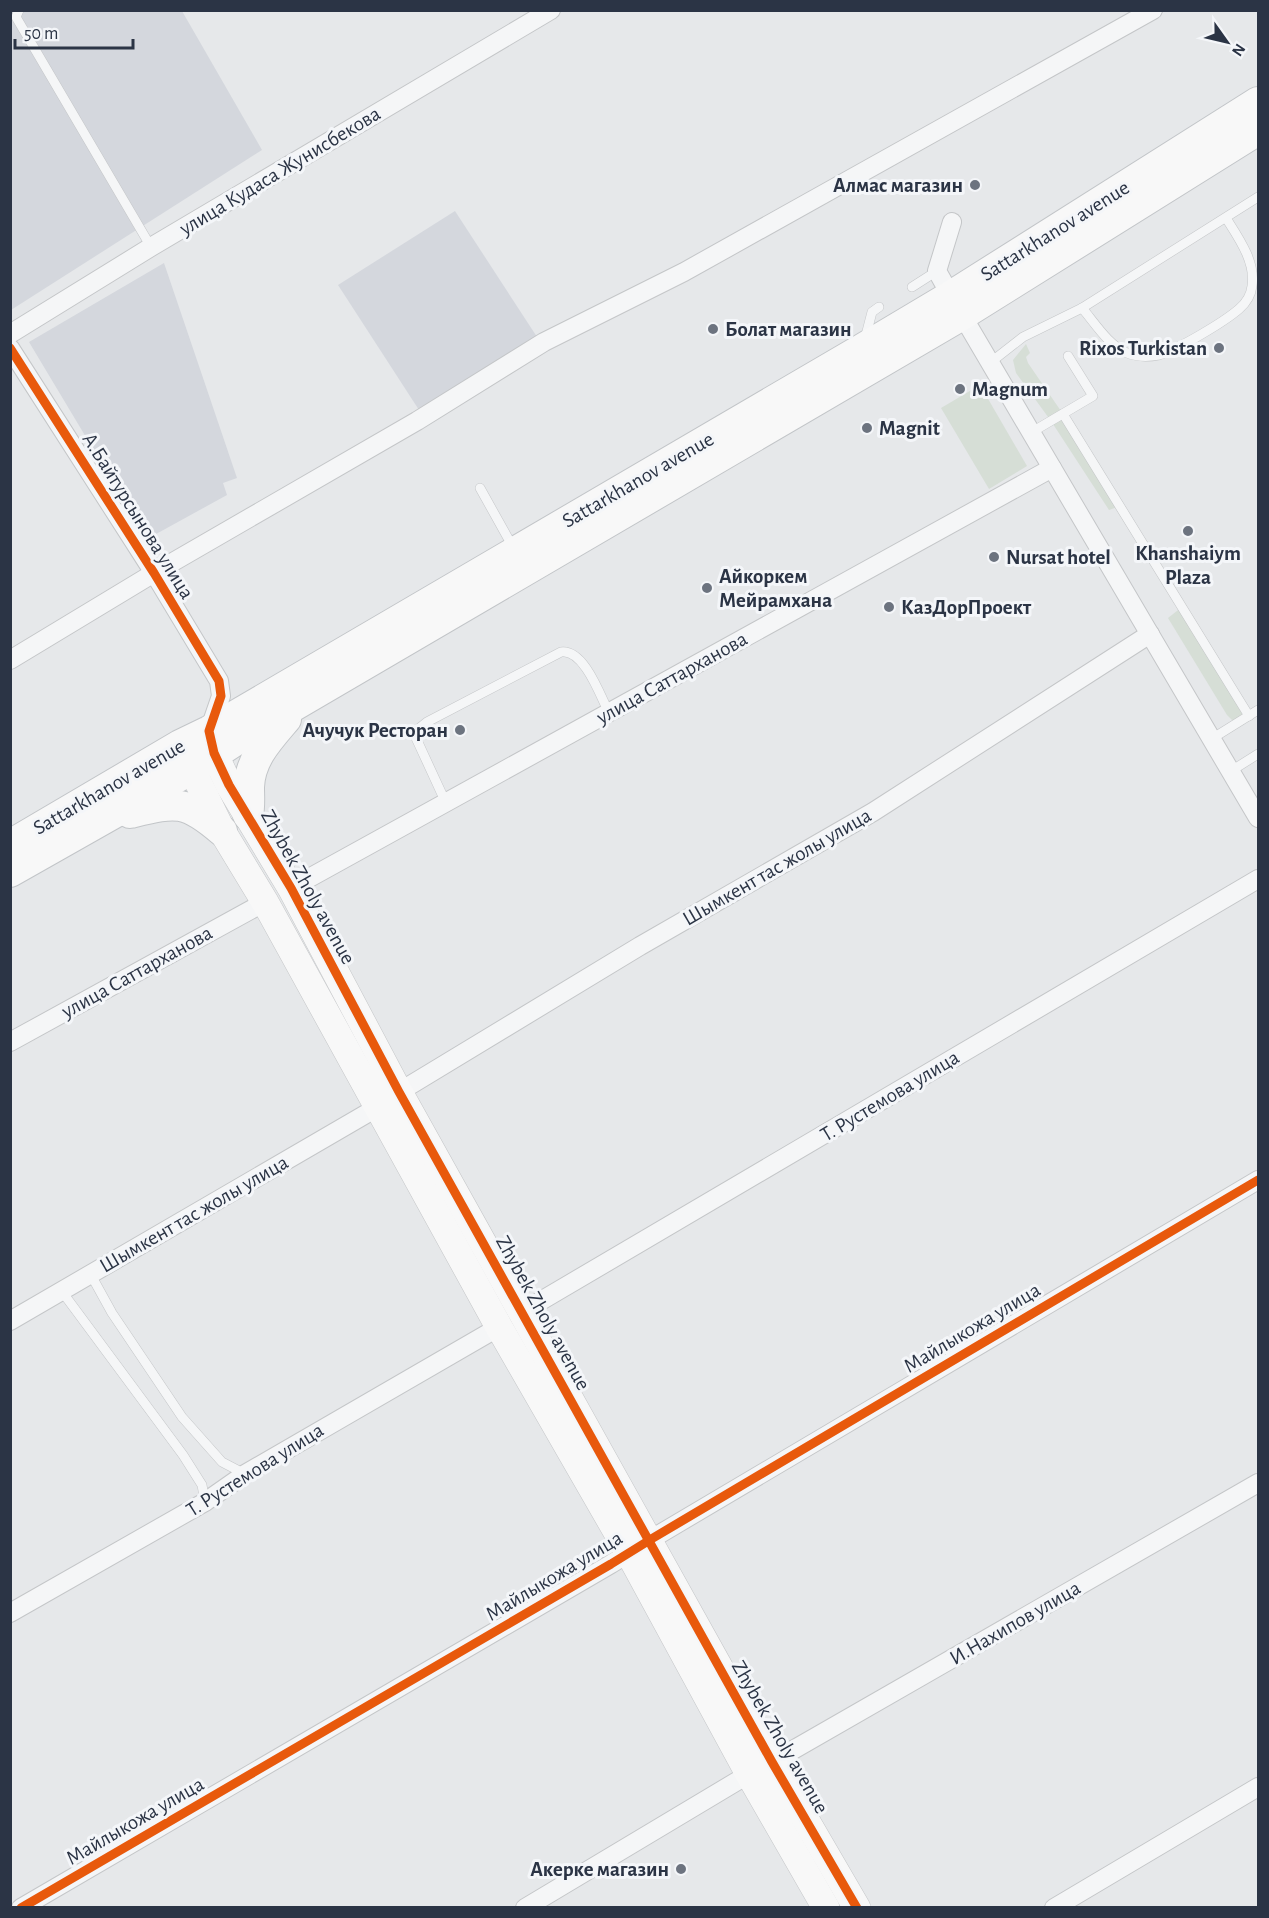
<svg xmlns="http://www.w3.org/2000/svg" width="1269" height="1918" font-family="'Alegreya Sans',sans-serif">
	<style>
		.built { fill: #d4d7dd }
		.green { fill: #d6ded6 }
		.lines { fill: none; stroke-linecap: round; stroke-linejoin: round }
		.lane-casing { stroke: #c4c6c8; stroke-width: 10 }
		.street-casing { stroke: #c4c6c8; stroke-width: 20 }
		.secondary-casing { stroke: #c4c6c8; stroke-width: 28 }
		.primary-casing { stroke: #c2c5c8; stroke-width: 32 }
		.lane { stroke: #f5f6f7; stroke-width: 9 }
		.street { stroke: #f5f6f7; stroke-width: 18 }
		.secondary { stroke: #f8f8f8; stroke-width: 27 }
		.primary { stroke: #f8f8f8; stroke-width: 30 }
		.cycleway-casing { stroke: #f4f6f9; stroke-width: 13 }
		.cycleway { stroke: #e8590c; stroke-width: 9 }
		.poi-dot { fill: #6c737f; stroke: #f4f6f9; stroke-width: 2 }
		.labels { text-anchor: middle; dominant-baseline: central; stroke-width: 6; stroke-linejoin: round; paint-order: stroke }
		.street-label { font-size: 21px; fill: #2b3445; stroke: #f4f6f9 }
		.poi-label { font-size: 21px; font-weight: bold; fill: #2b3445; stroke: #f4f6f9; text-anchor: start }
	</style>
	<rect width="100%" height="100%" fill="#e6e8ea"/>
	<g class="built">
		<polygon points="11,11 182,11 262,150 11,310"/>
		<polygon points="455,211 539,340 419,410 338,285"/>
		<polygon points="164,263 237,478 223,483 227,495 147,539 29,342"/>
	</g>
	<g class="green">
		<polygon points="1026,344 1030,353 1026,357 1028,363 1063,414 1120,506 1109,510 1051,421 1016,373 1013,360"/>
		<polygon points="980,385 1027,466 989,489 941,408"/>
		<polygon points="1182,607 1249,716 1236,724 1227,715 1168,618"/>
	</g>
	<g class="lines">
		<defs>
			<g id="lane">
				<polyline points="19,10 16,17 151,247"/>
				<polyline points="912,287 937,271"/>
				<path d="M1082,308C1095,323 1108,345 1127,353C1137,357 1149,357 1159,355C1177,350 1224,322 1239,309C1246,303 1251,295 1252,286C1256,262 1238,237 1226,218"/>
				<polyline points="865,339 872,312 879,307"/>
				<polyline points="991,362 1023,337 1082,308 1258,197"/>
				<polyline points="1063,414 1249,716"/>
				<polyline points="1032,432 1093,396 1068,356"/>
				<polyline points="480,488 514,549"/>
				<polyline points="1213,738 1258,710"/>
				<polyline points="1231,771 1258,754"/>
				<path d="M446,803L416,738L417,730L427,722L561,652C584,649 600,695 609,713"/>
				<polyline points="91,1275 112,1313 182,1417 222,1462 245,1474"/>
				<polyline points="58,1293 66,1297 183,1455 202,1485 205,1502"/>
			</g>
			<g id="street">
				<polyline points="951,296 937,271 952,222"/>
				<polyline points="962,315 1258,818"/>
				<polyline points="10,334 151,247 551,10"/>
				<polyline points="10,348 154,573 219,681 221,696 209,731"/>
				<polyline points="10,660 154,573 417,421 544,342 684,272 1153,10"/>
				<polyline points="291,888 1052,468"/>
				<polyline points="10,1042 265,902"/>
				<polyline points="399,1092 640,946 873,812 1150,634"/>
				<polyline points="522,1312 1258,879"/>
				<polyline points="10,1321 378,1107"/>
				<polyline points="10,1613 205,1502 245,1474 499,1327"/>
				<polyline points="772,1762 1258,1483"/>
				<polyline points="21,1908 611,1564 653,1538 1258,1180"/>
				<polyline points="525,1908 749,1774"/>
				<polyline points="1054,1908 1258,1787"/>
			</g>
			<g id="secondary">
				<polyline points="209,733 214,753 229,785 291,888 399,1092 772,1762 857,1908"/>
				<polyline points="183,751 222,831 265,902 499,1327 629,1553 749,1774 826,1908"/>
			</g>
			<g id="primary">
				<path d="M130,813C176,802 185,799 222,831"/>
				<path d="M248,815C250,805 249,797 249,787C250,759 268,740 286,719"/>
				<polyline points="10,845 180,745 209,731 862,349 951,296 1258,102"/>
				<polyline points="10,872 192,769 244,735 962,315 1258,130"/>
			</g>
		</defs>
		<use href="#lane" class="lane-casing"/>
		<use href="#street" class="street-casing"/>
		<use href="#secondary" class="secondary-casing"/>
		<use href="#primary" class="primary-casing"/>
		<use href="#lane" class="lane"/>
		<use href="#street" class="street"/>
		<use href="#secondary" class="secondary"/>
		<use href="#primary" class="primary"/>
		<defs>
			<g id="cycleway">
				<polyline points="10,348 154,573 219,681 221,696 209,731 214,753 229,785 291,888 399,1092 772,1762 857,1908"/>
				<polyline points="21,1908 611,1564 653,1538 1258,1180"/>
			</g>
		</defs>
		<use href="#cycleway" class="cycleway-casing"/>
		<use href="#cycleway" class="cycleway"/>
	</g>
	<g class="poi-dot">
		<circle cx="975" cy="185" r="6"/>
		<circle cx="713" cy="329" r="6"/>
		<circle cx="1219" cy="348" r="6"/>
		<circle cx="960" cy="389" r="6"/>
		<circle cx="867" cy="428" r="6"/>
		<circle cx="1188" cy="531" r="6"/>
		<circle cx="994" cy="557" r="6"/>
		<circle cx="707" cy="588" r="6"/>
		<circle cx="889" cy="607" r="6"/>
		<circle cx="460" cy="730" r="6"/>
		<circle cx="681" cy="1869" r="6"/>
	</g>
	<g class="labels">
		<g class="street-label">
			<text transform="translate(280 171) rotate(-31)">улица Кудаса Жунисбекова</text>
			<text transform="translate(1055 231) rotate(-32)">Sattarkhanov avenue</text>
			<text transform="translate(638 480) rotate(-30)">Sattarkhanov avenue</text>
			<text transform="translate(138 516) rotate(58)">А.Байтурсынова улица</text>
			<text transform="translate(672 678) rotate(-29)">улица Саттарханова</text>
			<text transform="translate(109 787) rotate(-30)">Sattarkhanov avenue</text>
			<text transform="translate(777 867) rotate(-30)">Шымкент тас жолы улица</text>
			<text transform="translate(308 887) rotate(61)">Zhybek Zholy avenue</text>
			<text transform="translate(137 972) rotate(-29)">улица Саттарханова</text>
			<text transform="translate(890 1096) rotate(-31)">Т. Рустемова улица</text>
			<text transform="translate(194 1214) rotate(-30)">Шымкент тас жолы улица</text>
			<text transform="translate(543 1313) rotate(61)">Zhybek Zholy avenue</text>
			<text transform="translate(972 1328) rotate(-31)">Майлыкожа улица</text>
			<text transform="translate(255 1470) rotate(-32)">Т. Рустемова улица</text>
			<text transform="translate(554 1576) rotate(-31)">Майлыкожа улица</text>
			<text transform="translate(1015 1623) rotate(-30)">И.Нахипов улица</text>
			<text transform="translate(780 1737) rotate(60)">Zhybek Zholy avenue</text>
			<text transform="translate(135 1821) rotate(-30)">Майлыкожа улица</text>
		</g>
		<g class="poi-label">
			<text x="963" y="185" text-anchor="end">Алмас магазин</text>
			<text x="725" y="329">Болат магазин</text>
			<text x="1207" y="348" text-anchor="end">Rixos Turkistan</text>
			<text x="972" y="389">Magnum</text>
			<text x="879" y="428">Magnit</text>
			<text x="1188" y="553" text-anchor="middle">Khanshaiym<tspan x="1188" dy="24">Plaza</tspan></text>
			<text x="1006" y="557">Nursat hotel</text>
			<text x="719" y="576">Айкоркем<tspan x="719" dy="24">Мейрамхана</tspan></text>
			<text x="901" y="607">КазДорПроект</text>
			<text x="448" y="730" text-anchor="end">Ачучук Ресторан</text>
			<text x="669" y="1869" text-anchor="end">Акерке магазин</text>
		</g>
	</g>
	<rect width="1269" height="1918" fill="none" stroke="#2b3445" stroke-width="24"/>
	<g transform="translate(1227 42) rotate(124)" stroke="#f4f6f9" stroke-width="4.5" paint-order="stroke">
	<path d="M0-4.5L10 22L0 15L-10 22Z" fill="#2b3445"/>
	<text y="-9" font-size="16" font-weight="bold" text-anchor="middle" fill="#2b3445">N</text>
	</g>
	<path d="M15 39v9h118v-9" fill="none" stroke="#2b3445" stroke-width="3"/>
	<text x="24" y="39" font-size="18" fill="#2b3445" stroke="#f4f6f9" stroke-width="4.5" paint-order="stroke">50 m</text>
</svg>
